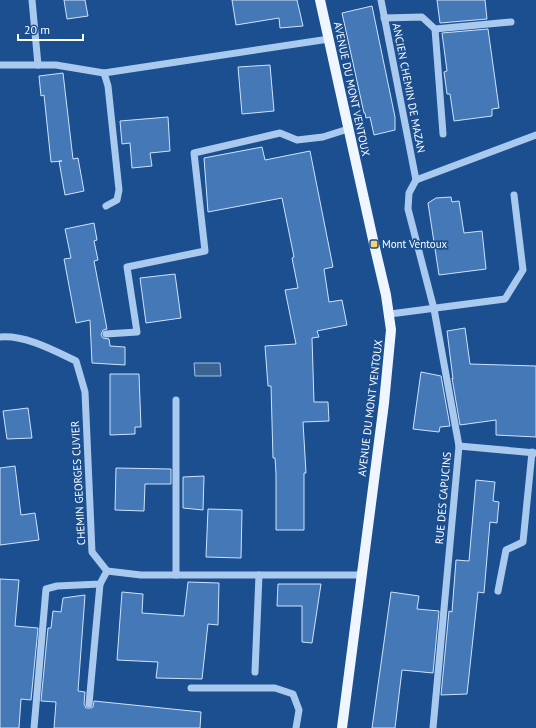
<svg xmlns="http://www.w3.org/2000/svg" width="536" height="728" font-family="'PT Sans',sans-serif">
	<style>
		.water { fill: #3c6290; stroke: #9cc4f0 }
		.building { fill: #4478b7; stroke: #cfe3fa }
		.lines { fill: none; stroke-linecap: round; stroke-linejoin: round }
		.minor { stroke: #a9c9ee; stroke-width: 7 }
		.major { stroke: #f0f6ff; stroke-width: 10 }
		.poi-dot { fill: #ffd166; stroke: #1b4f8f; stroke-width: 1.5 }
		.labels { text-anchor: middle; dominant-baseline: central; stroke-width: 3.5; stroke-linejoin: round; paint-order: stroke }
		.street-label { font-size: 11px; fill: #fff; stroke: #1b4f8f }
		.poi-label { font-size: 11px; fill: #fff; stroke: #1b4f8f; text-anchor: start }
	</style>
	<rect width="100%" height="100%" fill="#1b4f8f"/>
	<polygon class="water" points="194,363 220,363 221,376 195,376"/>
	<g class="building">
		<polygon points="64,0 85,0 88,16 67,19"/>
		<polygon points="232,0 297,0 303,26 280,28 279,18 236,25"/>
		<polygon points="437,0 485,0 487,19 440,23"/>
		<polygon points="372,6 395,117 395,130 374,135 370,117 366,118 365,113 364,113 342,13"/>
		<polygon points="488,29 499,108 492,109 492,116 454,121 450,94 447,94 444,72 447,71 442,33"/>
		<polygon points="270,65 274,111 242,114 238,67"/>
		<polygon points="63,73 73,159 78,158 84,191 65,195 59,161 62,161 51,162 44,95 41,96 39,76"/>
		<polygon points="168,117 170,151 150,153 152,166 132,168 130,143 122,144 120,121"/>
		<polygon points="262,147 265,160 310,151 333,267 324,269 329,302 342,300 347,325 317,331 319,337 312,338 314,402 328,402 329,421 303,422 306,473 304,473 304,530 276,530 276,474 275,458 273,458 271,386 268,386 265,346 296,344 285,290 298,288 292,258 294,257 282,198 208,212 204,158"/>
		<polygon points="451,197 452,202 459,201 464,233 482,231 486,269 439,275 428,203 436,198"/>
		<polygon points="94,223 97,240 94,241 98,260 94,261 107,329 103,330 101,335 103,338 109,339 110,346 125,347 125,365 92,363 90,320 76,323 64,259 71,258 65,229"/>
		<polygon points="175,274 181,318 146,323 140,278"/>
		<polygon points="465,328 470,364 536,366 536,437 496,435 496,420 460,425 452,378 453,379 447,331"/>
		<polygon points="421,372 441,376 450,426 440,427 439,432 413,429"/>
		<polygon points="110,374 139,374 141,427 135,427 135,434 110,435"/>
		<polygon points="28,408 32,438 7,439 3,411"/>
		<polygon points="15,466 21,515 35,513 39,540 0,545 0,468"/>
		<polygon points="116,468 171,469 171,484 145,484 144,511 115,510"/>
		<polygon points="204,476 203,510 183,508 183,477"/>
		<polygon points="476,480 495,482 493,501 499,502 497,523 490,522 484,593 478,592 467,694 441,695 449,611 452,612 456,560 469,561"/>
		<polygon points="208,509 242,510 241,558 206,557"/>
		<polygon points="0,579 19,580 15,626 38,628 31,700 21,699 19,728 0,728"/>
		<polygon points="188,582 219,583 218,625 208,624 202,679 156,678 158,662 117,660 122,592 143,594 142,613 184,616"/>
		<polygon points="278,584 321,584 312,643 302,642 302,606 277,606"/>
		<polygon points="391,592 419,596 417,609 439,611 433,673 402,670 395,728 372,728"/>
		<polygon points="85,595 78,691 85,692 84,704 86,708 91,708 93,707 94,701 201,712 200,728 54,728 56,702 41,701 48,628 51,628 53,611 61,612 63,598"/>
	</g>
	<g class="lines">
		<g class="minor">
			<polyline points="32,0 38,65"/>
			<polyline points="381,0 416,180"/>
			<polyline points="384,18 422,17 435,29 511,22"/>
			<polyline points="435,29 443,134"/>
			<polyline points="0,65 56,65 104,73 329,39"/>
			<polyline points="104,73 108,86 119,190 117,200 106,206"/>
			<polyline points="416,180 409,193 408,209 434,309 459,446 433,728"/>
			<polyline points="416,180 536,135"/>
			<polyline points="390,314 505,299 523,270 514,195"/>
			<polyline points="106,334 137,332 127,267 205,251 194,153 280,133 297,140 323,137 348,129"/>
			<path d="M0,337C26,335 53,350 76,361L85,392L92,552L107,571L141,575H361"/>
			<polyline points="176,400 176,575"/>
			<polyline points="459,446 536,453"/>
			<polyline points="498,591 506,550 523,542 532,452"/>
			<polyline points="255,672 259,575"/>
			<polyline points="191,688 275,688 293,694 299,710 296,728"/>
			<polyline points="89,704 100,584"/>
			<polyline points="34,728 46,589 57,586 100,584 107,571"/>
		</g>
		<polyline class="major" points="320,0 374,244 386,295 391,330 384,403 342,728"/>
	</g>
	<rect class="poi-dot" x="370" y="240" width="8" height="8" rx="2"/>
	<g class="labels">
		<g class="street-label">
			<text transform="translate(409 88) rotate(79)">ANCIEN CHEMIN DE MAZAN</text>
			<text transform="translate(352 89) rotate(78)">AVENUE DU MONT VENTOUX</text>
			<text transform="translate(370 408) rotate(-83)">AVENUE DU MONT VENTOUX</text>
			<text transform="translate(78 483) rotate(-93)">CHEMIN GEORGES CUVIER</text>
			<text transform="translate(443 498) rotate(-85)">RUE DES CAPUCINS</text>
		</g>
		<g class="poi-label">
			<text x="382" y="244">Mont Ventoux</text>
		</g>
	</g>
	<path d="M18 34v6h65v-6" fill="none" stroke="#ffffff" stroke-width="2"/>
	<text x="24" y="34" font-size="12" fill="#ffffff" stroke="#1b4f8f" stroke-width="3" paint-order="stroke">20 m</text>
</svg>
